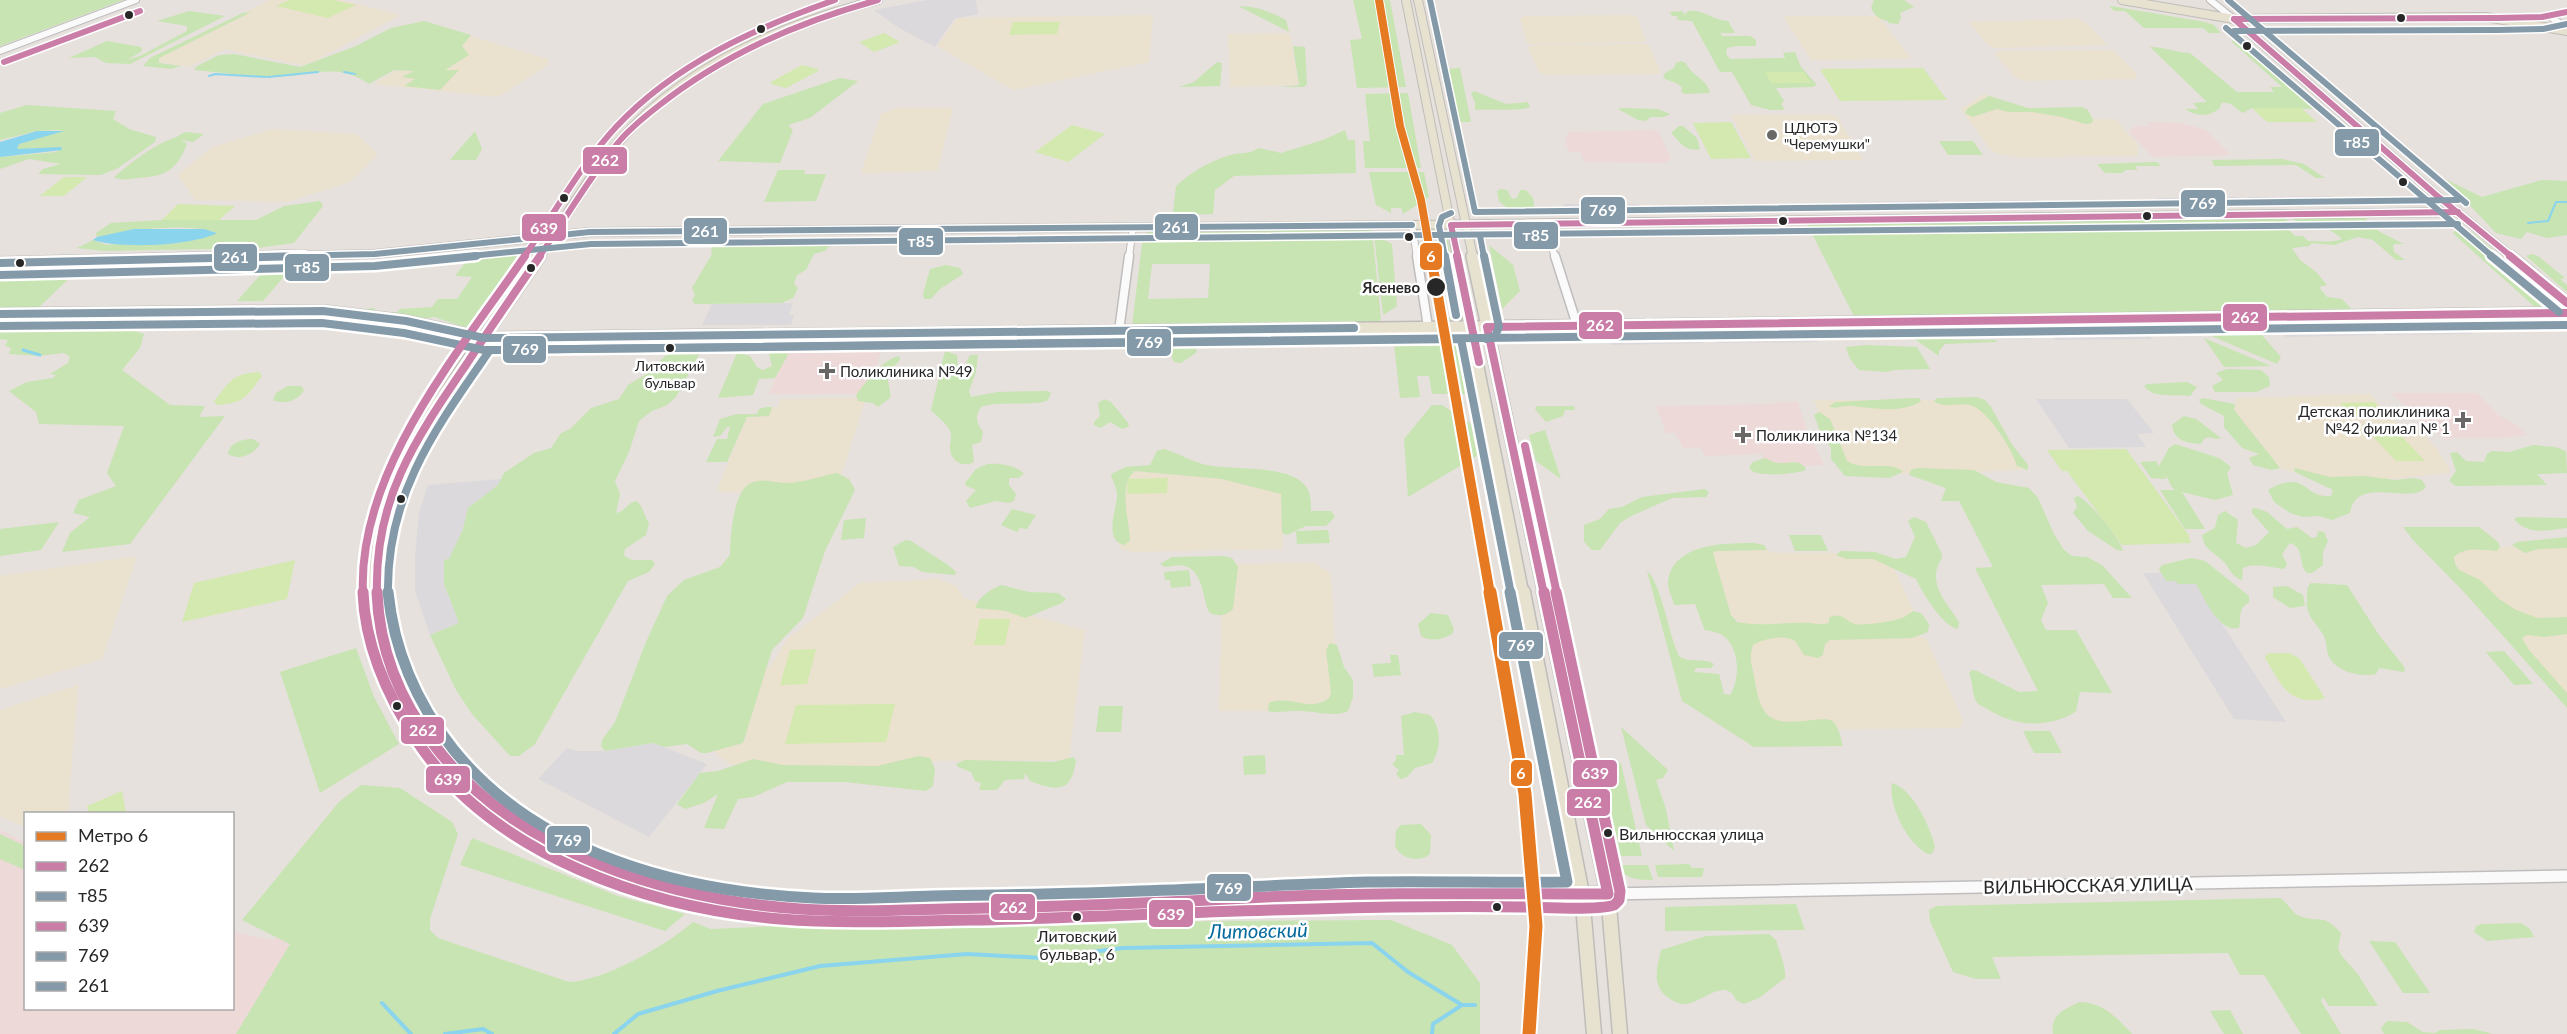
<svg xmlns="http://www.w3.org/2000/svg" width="2567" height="1034" font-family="Lato,sans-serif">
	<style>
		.industrial { fill: #dcd9dc }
		.education { fill: #ebe1cf }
		.medical { fill: #edd9d8 }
		.green { fill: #c7e4b2; fill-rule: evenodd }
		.pitch { fill: #d3e9af }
		.water { fill: #8ad4ee }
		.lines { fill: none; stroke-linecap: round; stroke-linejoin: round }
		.stream-far2 { stroke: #8ad4ee; stroke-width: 2 }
		.stream-far1 { stroke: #8ad4ee; stroke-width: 3 }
		.stream { stroke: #8ad4ee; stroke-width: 4 }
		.minor-far2-casing { stroke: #bfbdbe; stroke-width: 8 }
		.minor-far1-casing { stroke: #bfbdbe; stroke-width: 11 }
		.minor-casing { stroke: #bfbdbe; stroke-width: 14 }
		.major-far2-casing { stroke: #bfbdbb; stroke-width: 10 }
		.major-far1-casing { stroke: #bfbdbb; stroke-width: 14 }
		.major-casing { stroke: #bfbdbb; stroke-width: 17 }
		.minor-far2 { stroke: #fbfafa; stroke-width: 6 }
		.minor-far1 { stroke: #fbfafa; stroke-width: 8 }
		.minor { stroke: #fbfafa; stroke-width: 11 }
		.major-far2 { stroke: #e7e1d0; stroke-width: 8 }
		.major-far1 { stroke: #e7e1d0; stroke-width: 11 }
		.major { stroke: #e7e1d0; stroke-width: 14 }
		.bus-1-far2-casing { stroke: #fff; stroke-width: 9 }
		.bus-1-far1-casing { stroke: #fff; stroke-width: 13 }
		.bus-1-casing { stroke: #fff; stroke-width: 16 }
		.bus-2-far1-casing { stroke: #fff; stroke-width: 9 }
		.bus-2-casing { stroke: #fff; stroke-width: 13 }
		.bus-3-far2-casing { stroke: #fff; stroke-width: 9 }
		.bus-3-far1-casing { stroke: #fff; stroke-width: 13 }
		.bus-3-casing { stroke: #fff; stroke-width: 16 }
		.bus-4-far2-casing { stroke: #fff; stroke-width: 9 }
		.bus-4-far1-casing { stroke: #fff; stroke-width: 13 }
		.bus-4-casing { stroke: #fff; stroke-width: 16 }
		.bus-5-far1-casing { stroke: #fff; stroke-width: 9 }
		.bus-5-casing { stroke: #fff; stroke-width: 13 }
		.bus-1-far2 { stroke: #c97da7; stroke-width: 6 }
		.bus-1-far1 { stroke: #c97da7; stroke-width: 8 }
		.bus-1 { stroke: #c97da7; stroke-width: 11 }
		.bus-2-far1 { stroke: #849aa9; stroke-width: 6 }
		.bus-2 { stroke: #849aa9; stroke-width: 8 }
		.bus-3-far2 { stroke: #c97da7; stroke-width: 6 }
		.bus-3-far1 { stroke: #c97da7; stroke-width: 8 }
		.bus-3 { stroke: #c97da7; stroke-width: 11 }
		.bus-4-far2 { stroke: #849aa9; stroke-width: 6 }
		.bus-4-far1 { stroke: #849aa9; stroke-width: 8 }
		.bus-4 { stroke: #849aa9; stroke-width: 11 }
		.bus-5-far1 { stroke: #849aa9; stroke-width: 6 }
		.bus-5 { stroke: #849aa9; stroke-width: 8 }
		.metro-1-far2-casing { stroke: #fff; stroke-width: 10 }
		.metro-1-far1-casing { stroke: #fff; stroke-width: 14 }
		.metro-1-casing { stroke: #fff; stroke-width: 17 }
		.metro-1-far2 { stroke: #e67a23; stroke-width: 8 }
		.metro-1-far1 { stroke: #e67a23; stroke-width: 10 }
		.metro-1 { stroke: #e67a23; stroke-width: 13 }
		.bus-dot { fill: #272727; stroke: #fff; stroke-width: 2 }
		.poi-dot { fill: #6a6866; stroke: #fff; stroke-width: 2 }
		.labels { text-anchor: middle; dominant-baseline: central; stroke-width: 5; stroke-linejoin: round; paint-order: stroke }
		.far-poi-label { font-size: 14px; fill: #272727; stroke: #fff; text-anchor: start }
		.bus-label { font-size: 14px; fill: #272727; stroke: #fff }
		.stop-label { font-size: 15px; font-weight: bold; fill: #272727; stroke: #fff; text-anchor: end }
		.poi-label { font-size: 15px; fill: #272727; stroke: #fff; text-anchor: start }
		.near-bus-label { font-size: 16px; fill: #272727; stroke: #fff; text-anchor: start }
		.near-street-label { font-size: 18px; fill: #272727; stroke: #fff }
		.near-water-label { font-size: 20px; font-style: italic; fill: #056a9d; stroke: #fff }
		.line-badge { stroke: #fff; stroke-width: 2 }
		.badge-label { font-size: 16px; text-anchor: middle; font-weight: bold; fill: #fff }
	</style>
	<rect width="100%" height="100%" fill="#e6e1dc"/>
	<g class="industrial">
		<polygon points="927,0 976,0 978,14 954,19 935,47 899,28 874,10"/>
		<polygon points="2331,196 2339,204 2255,205 2248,197"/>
		<polygon points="2239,197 2247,205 2162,205 2156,198"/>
		<polygon points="1938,200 1944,208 1861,209 1857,202"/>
		<polygon points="2037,200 2043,208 1962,208 1957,201"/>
		<polygon points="1563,204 1639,204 1642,212 1565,213"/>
		<polygon points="1733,204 1736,211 1660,212 1657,205"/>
		<polygon points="793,303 789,315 794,315 791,325 702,325 712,304"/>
		<polygon points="2463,325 2473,334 2385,335 2375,326"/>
		<polygon points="2367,326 2377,335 2286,337 2278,327"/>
		<polygon points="2027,330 2033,339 1953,340 1947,331"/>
		<polygon points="2145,330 2152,339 2055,340 2049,331"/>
		<polygon points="1813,332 1818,342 1717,343 1713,333"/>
		<polygon points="1700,334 1704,343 1611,345 1608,335"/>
		<polygon points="2036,399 2127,399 2154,433 2137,434 2146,447 2069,448"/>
		<polygon points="501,479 499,485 468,508 463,529 449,559 444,584 459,623 430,635 415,591 415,557 419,512 428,485"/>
		<polygon points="2143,573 2161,573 2166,581 2176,581 2179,584 2196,584 2286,722 2234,719"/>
		<polygon points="653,743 707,764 649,837 538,779 567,748 577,751 605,751"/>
	</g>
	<g class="education">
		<polygon points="270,0 341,0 400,15 311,63 302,65 224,49 189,67 149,60"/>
		<polygon points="1153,15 1149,62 1013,90 937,46 958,18"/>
		<polygon points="1633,15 1637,17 1646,42 1529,44 1527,42 1520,19 1525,16"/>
		<polygon points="1783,16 1878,16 1911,59 1811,60"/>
		<polygon points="2079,19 2085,22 2108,45 1995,48 1988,45 1969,22"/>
		<polygon points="460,33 548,59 548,65 498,97 373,84"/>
		<polygon points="1286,33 1291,37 1298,85 1230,87 1228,34"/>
		<polygon points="1646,44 1649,46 1661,73 1658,74 1546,75 1539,72 1528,47 1537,45"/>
		<polygon points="2110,50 2116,53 2136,73 2137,76 2134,79 2025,81 2015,77 1996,55 1997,52 2005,51"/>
		<polygon points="1984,94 2020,107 2095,119 2115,119 2137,144 2138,154 2136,156 2015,157 1998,154 1990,149 1961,109"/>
		<polygon points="896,108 953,108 937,171 861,173 881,114"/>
		<polygon points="1731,115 1830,115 1837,117 1863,160 1755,161"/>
		<polygon points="273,129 356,134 378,154 350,182 287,202 195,200 178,175 213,147"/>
		<polygon points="2370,394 2399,425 2416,425 2437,449 2450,470 2448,473 2381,480 2347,489 2280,468 2234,410 2237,398"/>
		<polygon points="866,398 836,491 721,492 717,490 747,417 769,416 772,407 778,407 781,399"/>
		<polygon points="1814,400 1978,400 2024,470 1854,475 1845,471"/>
		<polygon points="1129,470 1222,479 1282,494 1283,549 1133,552 1120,548 1119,544 1123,475"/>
		<polygon points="2567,545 2567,622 2499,621 2442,550"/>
		<polygon points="1767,550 1774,553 1872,553 1891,563 1920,624 1750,631 1731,615 1713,553 1716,551"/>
		<polygon points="137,556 102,659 0,689 0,576"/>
		<polygon points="1315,563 1331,574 1338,710 1219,711 1223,564"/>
		<polygon points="938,579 956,586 963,598 1085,630 1069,760 928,761 926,766 761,768 732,765 719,756 713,749 726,697 771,666 787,639 860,583"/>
		<polygon points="2567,630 2567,700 2512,631"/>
		<polygon points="1752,636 1919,636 1927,640 1964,723 1959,728 1780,730 1758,712 1745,638"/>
		<polygon points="78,685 68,811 66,814 26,814 25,827 0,816 0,710"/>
	</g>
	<g class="medical">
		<polygon points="2148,122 2180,123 2206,130 2231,155 2153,157 2129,132 2135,126 2150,126"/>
		<polygon points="1658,130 1671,159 1665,163 1584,162 1580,152 1569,152 1565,141 1568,132"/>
		<polygon points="851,347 881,352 868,390 859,394 769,394 789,348"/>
		<polygon points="2392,393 2477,393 2498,415 2517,425 2528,435 2501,438 2443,438 2433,428 2427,428"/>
		<polygon points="1777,402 1798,402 1806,427 1824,465 1767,467 1762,454 1705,456 1700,447 1683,448 1675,433 1666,433 1656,406 1774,404"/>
		<polygon points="400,788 260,1034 0,1034 0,830 25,842 26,1008 232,1008 233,932 273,940"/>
	</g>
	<g class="green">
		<polygon points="0,0 123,0 0,46"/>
		<polygon points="1353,0 1390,0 1406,87 1357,88 1350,40 1362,39"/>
		<path d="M1874,0H1904L1914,7L1900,13L1901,18L1898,24L1888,23V21C1880,20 1874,15 1871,8Z"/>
		<path d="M1238,6C1257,6 1270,12 1286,20L1289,32Z"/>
		<polygon points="2111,6 2205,22 2214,25 2221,33 2209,33 2203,28 2144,28 2125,11 2114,11 2110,7"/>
		<polygon points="189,11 225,16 130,64 106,63 95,57 69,58 107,41 141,47 142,51 127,60 140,56 187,31 187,26 157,21"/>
		<path d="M1682,11L1685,15L1688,11C1703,9 1714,21 1728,21L1735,33H1722L1720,31L1722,36H1750L1756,40V46H1736L1727,48L1726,54L1730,59L1785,58L1783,53L1795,52L1801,67L1817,85L1812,87L1776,88L1784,101L1781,104L1784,108L1783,110H1770L1751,105L1732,72H1720L1692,21L1678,20L1676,17L1681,16H1672L1670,12Z"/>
		<polygon points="251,12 159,58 159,63 181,66 171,69 143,66 150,58 243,13"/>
		<path d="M424,21L471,35L462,46L469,55L445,70H459L440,90L404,86L415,79L402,77L414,71L394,70L369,84C335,61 311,77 274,77C248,77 220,72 194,70L197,66L219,55L234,54L300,67L356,46L391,28Z"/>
		<path d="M2235,40L2244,41L2307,95L2316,104L2315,109L2252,108L2243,113C2235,109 2232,101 2221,103L2220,108C2209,117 2197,117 2185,109H2198L2193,103L2207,102L2150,47C2166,47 2176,53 2190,53L2237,92H2274L2270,87H2282L2231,41Z"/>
		<polygon points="1293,46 1305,47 1307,84 1304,87 1281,87 1299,85"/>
		<path d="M1681,61L1686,63C1693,78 1706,77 1710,93L1685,94L1681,92L1682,88L1678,84L1663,78L1665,73L1674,68L1676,63Z"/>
		<polygon points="1217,62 1222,63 1220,86 1179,87 1194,82"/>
		<polygon points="1460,68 1471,122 1458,122 1446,69"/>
		<polygon points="840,78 858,81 810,118 788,125 793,130 780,163 718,161 763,104"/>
		<path d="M1474,91L1506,104L1528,102L1530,107C1518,112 1491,108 1475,110V102L1471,94Z"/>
		<polygon points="1408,93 1421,168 1365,168 1363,141 1370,141 1365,94"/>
		<polygon points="1989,96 2028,108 2082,107 2088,110 2093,120 2092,123 2085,124 2062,117 2032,112 2008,112 1997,109 1972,117 1965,113 1968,108"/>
		<polygon points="27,105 116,111 113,119 129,129 156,137 155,142 118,168 101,175 38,174 43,169 61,164 29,159 0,169 0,157 56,152 60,148 17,149 19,144 62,130 37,131 0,140 0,113"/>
		<polygon points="1623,108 1658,109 1670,114 1664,117 1650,117 1646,121 1638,120 1618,109"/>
		<path d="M1679,126H1683L1697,138L1700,149C1684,152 1681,142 1671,133Z"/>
		<path d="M1345,130L1348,140H1355L1356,173L1234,176L1215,190L1213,214L1183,215L1173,213L1176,186C1193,171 1208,162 1230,155C1239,152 1250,155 1258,148L1281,153L1323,140Z"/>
		<polygon points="475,131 482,149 476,160 450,160"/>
		<path d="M185,132L204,134L193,142L181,140L187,144C176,171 166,176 137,178C129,179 121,181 114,177C128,165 142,154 158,145C167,140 176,138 185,132Z"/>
		<polygon points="1939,141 1973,141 1983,155 1948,155"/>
		<polygon points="2282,159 2304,164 2325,178 2316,178 2296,165 2214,166 2212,160"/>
		<polygon points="2157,162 2161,166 2136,166 2137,170 2126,170 2122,173 2105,173 2097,164"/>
		<polygon points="2414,164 2482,197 2542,180 2567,181 2567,235 2547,238 2527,232 2521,239 2496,233 2464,199 2446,189"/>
		<polygon points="778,170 805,170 804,174 826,174 816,201 764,202"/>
		<polygon points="1369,172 1424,172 1429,197 1403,214 1401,208 1391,208 1391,213 1376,205"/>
		<polygon points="1501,189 1507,190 1512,199 1517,198 1520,190 1526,190 1533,198 1535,212 1511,212 1499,201 1497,191"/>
		<path d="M320,201L323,206L294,243L257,248L105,251L77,248L93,240L107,245L217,233C186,222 129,230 97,237L96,233L111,223L162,220H256L284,206Z"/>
		<path d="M2363,216L2380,232L2404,244H2395L2393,246L2394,252L2405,260H2396L2373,240L2358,237L2334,245L2311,243L2310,246L2292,248L2300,260L2316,272L2327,285L2319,287L2327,297L2342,299L2353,311L1855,318L1806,222L2284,217L2291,224L2284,225L2295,236H2303L2308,241C2319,241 2332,243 2342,239C2328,226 2311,224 2294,220L2291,217Z"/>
		<path d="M1422,229H1441L1446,231L1463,320C1455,326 1443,326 1435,322V318L1457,317L1443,237H1428L1422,233Z"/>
		<polygon points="2457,229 2543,305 2542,307 2536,308 2457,237 2453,233"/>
		<polygon points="2462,229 2472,232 2546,294 2547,303"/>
		<path d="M1372,230L1381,319L1378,323L1132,326L1143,236L1148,232ZM1152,264H1210L1208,298L1148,299Z"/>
		<polygon points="1374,235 1392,244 1397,306 1385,314 1383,314"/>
		<polygon points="736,238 803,240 830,245 825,251 814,254 806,270 797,275 794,284 798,288 793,298 782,303 695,304 692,301 695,295 692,288 712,254 711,249 718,242"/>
		<polygon points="1489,245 1513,265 1520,291 1502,309"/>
		<polygon points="529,250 529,254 477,331 434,317 423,319 356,310 375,308 373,312 397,312 400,309 432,307 438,299 457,299 472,277 455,276 471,255"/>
		<polygon points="2531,254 2538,256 2565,278 2560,279 2567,285 2567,292 2526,256"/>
		<polygon points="423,259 425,268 392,269 393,266 345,266 342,268 309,271 262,269"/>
		<polygon points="946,265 960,268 963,274 940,289 931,299 924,299 923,294 930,269"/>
		<polygon points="0,267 81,267 36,310 0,311"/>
		<polygon points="262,273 287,273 263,301 237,301"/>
		<polygon points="0,326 31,326 37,329 125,328 144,334 140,348 122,370 170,405 205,406 199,417 225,416 130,544 62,552 70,533 90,517 73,513 79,500 116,486 107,473 124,426 39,424 36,412 9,391 27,382 53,378 56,375 50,374 68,363 70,357 64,353 38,356 9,354 11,348 5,346 8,340 0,339"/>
		<polygon points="1934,329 1947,331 1953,340 1996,340 1997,342 1945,344 1939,351 1939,356 1916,340 1900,336 1905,331"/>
		<polygon points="2202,332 2259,332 2281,357 2277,364"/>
		<polygon points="1453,334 1465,340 1473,377 1463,378 1465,394 1432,394 1429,376 1417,376 1420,397 1400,398 1393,335"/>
		<polygon points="2204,338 2271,366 2224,367"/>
		<polygon points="1173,340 1193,341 1197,352 1181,363 1174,362 1172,358"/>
		<path d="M699,344L702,346L701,351L676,397L667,405L652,411L639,421L629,452L615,481L620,494L616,513C625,512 627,503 636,501C643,505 644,516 649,523L646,535L625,549L624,555C631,563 643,559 652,560L655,564L649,572L628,581L535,744L519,756H510L472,714L456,690L430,635L459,623L444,584V560L449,559L463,529L468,508L498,485L504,473L534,453L551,448L561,433L570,429L591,408L619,399L628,385L650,372L665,356Z"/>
		<polygon points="1867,345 1917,347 1930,369 1894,370 1887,372 1859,370 1850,359 1846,347"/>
		<polygon points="778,349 785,351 788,355 775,378 759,379 753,395 718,398 737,353 750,356 757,367 763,370 772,366 769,354"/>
		<path d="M945,351L957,355L958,369L965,366L970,355H978L976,372L969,391L971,397L997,392L1047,391L1051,393L1048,400C1037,407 1000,400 981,407C974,418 977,423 983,432L981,442L972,445L974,462C964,468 951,462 950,449C949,443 953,438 950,431C947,423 936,416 931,410Z"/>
		<path d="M899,356L900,360C897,364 891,368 889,372C885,379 892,390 890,398L878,407L873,403L858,401L856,395C864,384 884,358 899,356Z"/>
		<polygon points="2227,369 2261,370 2269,377 2270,386 2256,392 2215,392 2212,386 2223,380 2216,373"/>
		<path d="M2187,382L2197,387L2190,396C2175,394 2153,399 2144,386L2147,384Z"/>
		<path d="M288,386H301L304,390C298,401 285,405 273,400L276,393Z"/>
		<path d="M1976,397L1985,400L1991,407L2011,443L2028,465V470L2017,466C2013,450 1987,409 1970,405C1958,402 1944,409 1934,401L1937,398Z"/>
		<path d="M1912,398H1920L1921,401C1901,414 1873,408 1852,406C1843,405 1836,410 1829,406L1836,402Z"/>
		<polygon points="2202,398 2235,404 2234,410 2280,468 2272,470 2253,465 2249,458 2259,454 2242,448 2224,427 2224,416 2201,404 2199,400"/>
		<polygon points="1104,399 1111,402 1129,424 1128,427 1122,429 1110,422 1100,428 1094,425 1094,422 1100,416 1098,403"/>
		<polygon points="1432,405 1442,405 1473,425 1480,454 1408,497 1404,439"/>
		<polygon points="1537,406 1574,406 1575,410 1565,410 1563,416 1546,422 1535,409"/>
		<polygon points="766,407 772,407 769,416 747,417 727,462 706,462 717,439 727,439 730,427 727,427 720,436 713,437 720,419 737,414 757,414 759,409"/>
		<path d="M1819,412L1830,419L1847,461C1864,472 1892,460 1903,472L1889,478L1845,476L1831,459V448L1822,437L1814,415Z"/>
		<path d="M2184,416L2196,419L2221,438C2213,441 2206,432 2201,444C2187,443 2174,441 2172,425Z"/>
		<polygon points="1545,430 1561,479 1536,461 1529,435"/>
		<path d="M253,439L260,444C254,455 239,461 228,454C229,443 242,439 253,439Z"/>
		<path d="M2175,444L2219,458L2231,467L2227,473L2233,495L2215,500L2182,492L2205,529H2185L2160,490H2175C2169,485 2170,480 2165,475L2166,479L2151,478L2140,462L2156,461L2159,466L2169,448Z"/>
		<polygon points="2533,445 2555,447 2566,451 2567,473 2537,474 2547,485 2456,486 2449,481 2456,471 2450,453 2457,452 2466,461 2484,462 2487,454 2492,451 2510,452"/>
		<path d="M1164,449C1181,454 1195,464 1213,466C1237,470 1298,464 1309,492C1311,498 1311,505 1311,511H1331L1335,517L1326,526H1306L1287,535L1282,533L1281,494L1222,479L1135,471C1117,484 1130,522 1130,541L1124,545C1103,540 1117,509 1117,495C1117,486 1112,481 1111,474L1126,467L1150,465L1157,451Z"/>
		<path d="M1765,458C1770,460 1774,463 1779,463C1790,464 1801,458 1806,470C1795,474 1762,477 1752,471L1749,467L1753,462Z"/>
		<path d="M987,464C999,463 1016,465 1024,474L1018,478H1009V485L1016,494L1014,501L1009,503L996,501L970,508L966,501L976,490L966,486L965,483L976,469Z"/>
		<path d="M1918,468L1974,470L1996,482L2029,488L2038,498L2054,534L2064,550L2072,556L2087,557L2102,565L2132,598H2113L2104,584L2041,585L2048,603L2041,620L2046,630H2076L2112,693L2080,692L2076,711C2058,724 2030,727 2008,719C1998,716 1988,709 1978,704C1971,696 1974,683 1969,673L1972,670L1977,671L2019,692L2038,691L1975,568L1993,567L1959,501H1941L1946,488L1909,475L1911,470Z"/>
		<path d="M2295,468L2330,477L2364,476L2395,480L2414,478L2422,480L2426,487C2412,506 2356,474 2350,513L2332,520L2319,516L2303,517L2290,513L2274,502L2268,490C2307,468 2303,499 2331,496L2333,490L2297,473L2294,471Z"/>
		<path d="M837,473L849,479L855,490L825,551L803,618L772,650L743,743L707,753H701L687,744L664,747L653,743L605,751L601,746L602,740L615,722L646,642L667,596L684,580L720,567L730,555C730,539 733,493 749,484C762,477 773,483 786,483C802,483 821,476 837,473Z"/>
		<polygon points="1705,489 1709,492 1706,497 1672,498 1631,516 1620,523 1600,550 1592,550 1584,542 1584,525 1600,519 1609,509 1622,507 1642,497"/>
		<path d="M2078,496C2090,502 2120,538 2123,551L2117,550L2088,531L2073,513L2077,507L2074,498Z"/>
		<path d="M2256,508L2267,512L2287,529L2297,527L2312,538L2317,537L2318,531L2324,532L2328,541L2323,552V565L2312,573H2307C2298,564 2305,548 2290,543L2282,554L2287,565L2284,569C2270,568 2257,562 2243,568L2242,580C2230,576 2230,567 2222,560C2213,551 2204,550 2202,535L2215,528L2218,515L2225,511L2238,520L2236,543L2246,548L2256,545L2269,532L2252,513V509Z"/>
		<polygon points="1012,509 1036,515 1027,529 1020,528 1017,532 1001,525"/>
		<path d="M1914,517L1926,522L1942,554C1942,560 1939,562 1937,568C1932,590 1948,604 1959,622L1958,629C1943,627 1922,592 1916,579L1873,559H1846L1836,555L1841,551L1875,552L1896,559L1906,557L1915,537L1908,521Z"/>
		<path d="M2518,517L2567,518V528C2548,530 2528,536 2514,519Z"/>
		<polygon points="866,518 864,538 841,540 844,520"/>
		<polygon points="59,522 41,550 0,556 0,529"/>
		<path d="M2403,527H2479L2498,542L2500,547L2497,551C2483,550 2465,546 2454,557L2455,564L2459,570L2480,580L2499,599L2516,610L2538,618L2567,617V634L2544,637L2527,635L2522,638L2529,650L2567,693V708L2464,592L2413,540Z"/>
		<polygon points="1328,530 1330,543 1297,544 1296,531"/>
		<polygon points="1789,535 1821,535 1828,551 1795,551"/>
		<polygon points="2567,537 2567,548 2539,549 2525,553 2512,545 2517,542"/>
		<polygon points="906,540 911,541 948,565 956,572 955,575 923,572 913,567 899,566 893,547"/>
		<path d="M1754,543L1764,545L1767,550L1716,551L1713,553L1731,615L1737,622C1762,627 1785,622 1810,623C1817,624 1821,625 1829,623V618C1841,611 1845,621 1855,624C1863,626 1900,621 1906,616C1909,614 1911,612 1913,611L1921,613L1929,624L1928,632L1912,638L1830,640L1825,644L1823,655L1818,658L1804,655C1801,651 1799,646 1796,642C1787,633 1762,639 1753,645C1748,660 1753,668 1755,682C1762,724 1775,724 1813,720C1820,720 1826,718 1832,721C1838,724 1841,739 1843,746L1754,747L1682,701L1647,571C1661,582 1669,636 1679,656C1689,664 1703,657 1714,664L1711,668H1696L1694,672L1719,674L1724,693H1720L1730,695C1740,680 1740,650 1725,637C1721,633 1713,632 1707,630L1705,631L1695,604L1674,605C1673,597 1668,592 1668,583C1671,543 1726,543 1754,543Z"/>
		<path d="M1224,556L1232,558L1238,567L1233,609C1227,615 1217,618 1209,612C1203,599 1203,570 1184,566C1178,564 1171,567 1165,567L1160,564L1172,557Z"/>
		<path d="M2191,558L2205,561L2249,596V602C2237,610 2242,616 2239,628C2219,633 2205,599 2196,584H2178L2176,581H2166L2159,569L2162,565Z"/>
		<polygon points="1189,570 1191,586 1171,588 1170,580 1165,580 1164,572"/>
		<path d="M2311,583L2347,585L2379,635L2405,668L2404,672L2379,668L2376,674C2361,678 2333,671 2328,654C2326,648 2327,643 2324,636C2314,619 2305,617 2307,595C2308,589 2306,588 2311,583Z"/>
		<path d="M1002,585L1029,592L1058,593L1066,599L1062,603L1025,618L1006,611L976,608C977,598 992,588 1002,585Z"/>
		<polygon points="2287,586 2303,595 2305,606 2290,608 2273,597 2273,587"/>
		<path d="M1431,613L1448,615L1454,629L1452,634C1442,640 1431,642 1421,636L1418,624Z"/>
		<path d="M1330,643L1337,645L1344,667L1353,680V697L1348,711C1334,718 1316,711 1301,711C1289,710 1279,714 1268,711L1269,703C1287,694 1312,713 1329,698L1331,692L1326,650Z"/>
		<polygon points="356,648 374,697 399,744 320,793 280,672"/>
		<polygon points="2504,651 2533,684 2514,685 2486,652"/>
		<polygon points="1390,655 1398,655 1401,675 1374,677 1372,664 1391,663"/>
		<polygon points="1099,706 1123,706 1121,732 1096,732"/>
		<path d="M1415,712L1430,715C1442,729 1441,748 1432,763L1415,768L1407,777L1401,779L1396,774L1399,770L1392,764L1396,760V755H1404L1401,716Z"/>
		<polygon points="1621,727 1668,770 1663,778 1656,780 1666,809 1674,851 1646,825"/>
		<polygon points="2023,731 2050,731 2062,753 2034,753"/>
		<polygon points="1265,755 1266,774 1244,775 1243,756"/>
		<polygon points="919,756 930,758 935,769 933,786 926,791 845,782 787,782 753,797 738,799 724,829 704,828 718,794 704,803 685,809 677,804 700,773 718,771 753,759 783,765 877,766"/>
		<path d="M1073,757L1076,760C1072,792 1058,792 1030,781L1025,773L1024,779L1005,780L997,790H979L981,783L975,781L971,772L958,767L956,764L965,760L1054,762Z"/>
		<polygon points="1598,762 1621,763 1642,856 1619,856"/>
		<path d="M1892,783C1913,789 1930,827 1935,847L1932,854H1928C1907,844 1888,805 1892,783Z"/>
		<path d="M361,785L400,788L452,822L458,834L430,919V930L438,938L569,982C604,981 667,945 693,922L711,929L825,924L1391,920L1452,945L1480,983V1034H236L290,944L242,920L339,802Z"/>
		<path d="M1421,824L1431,835L1430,854C1419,863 1401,859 1395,846L1396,830L1401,825Z"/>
		<polygon points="0,834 25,846 25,870 0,859"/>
		<polygon points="472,838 618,896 685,914 665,931 460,865"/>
		<polygon points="1689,864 1692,868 1704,868 1702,877 1658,877 1655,865"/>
		<path d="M1616,865H1648L1653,880C1638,880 1625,879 1616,865Z"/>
		<path d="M2280,898C2288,903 2292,914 2302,917C2323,923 2322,913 2341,933L2338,948L2341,955L2357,973L2378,1006H2329L2323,997L2321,1001L2341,1034H2301L2264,975H2240L2228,953L1992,957L2001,979H1976L1953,972L1930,921L1929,910L1937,906Z"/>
		<polygon points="1796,904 1805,930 1665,931 1665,907"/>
		<polygon points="2521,923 2530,929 2534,937 2487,941 2474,932 2476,926 2482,924"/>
		<path d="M1769,934L1776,940C1779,952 1786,966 1785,978L1759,998L1744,1004L1736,1000C1727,978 1704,999 1691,1003C1684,1005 1678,1004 1672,1000C1651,988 1656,971 1661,950L1706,936Z"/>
		<polygon points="2369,941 2395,942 2430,993 2403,993"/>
		<path d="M2079,1002C2103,1002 2117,1018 2132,1034H2053C2050,1014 2064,1010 2079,1002Z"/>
		<polygon points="2230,1010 2243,1034 2224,1034 2210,1011"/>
		<polygon points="2387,1021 2407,1022 2423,1032 2435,1033 2440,1030 2473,1029 2493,1034 2384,1034 2381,1028"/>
	</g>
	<g class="pitch">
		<polygon points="289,0 333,0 356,5 328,18 276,6"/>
		<polygon points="1013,22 1060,22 1057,34 1009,35"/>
		<polygon points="884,33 900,42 874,52 859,42"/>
		<polygon points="802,65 818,69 818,71 786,88 771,84 771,82"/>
		<polygon points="1923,68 1947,100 1840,101 1820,69"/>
		<polygon points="1765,72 1804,72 1811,83 1771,83"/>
		<polygon points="2252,108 2301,108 2317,122 2267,122"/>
		<polygon points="1731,122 1751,158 1711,159 1693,123"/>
		<polygon points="1072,125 1105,134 1068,162 1035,152"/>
		<polygon points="64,177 87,177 64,196 40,196"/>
		<polygon points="178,204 235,206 219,220 162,220"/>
		<path d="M259,372L262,376C247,396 244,404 217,405L214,401C230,382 232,373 259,372Z"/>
		<polygon points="2374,402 2385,414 2351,415 2340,403"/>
		<polygon points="2393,427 2425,461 2396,461 2365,428"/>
		<polygon points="2126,449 2188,534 2191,543 2122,545 2067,471 2062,471 2047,450"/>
		<polygon points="1168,478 1167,493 1127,494 1128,479"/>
		<polygon points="295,560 287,599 182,622 194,583"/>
		<polygon points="980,619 1010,619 1005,645 974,645"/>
		<polygon points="816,649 807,684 780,685 790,650"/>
		<path d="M2270,653H2289L2299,658L2325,698C2320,700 2316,700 2310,700C2284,699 2278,678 2265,658L2266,655Z"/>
		<polygon points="895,704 886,742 785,744 796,705"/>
		<polygon points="122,791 126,813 89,813 87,806"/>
	</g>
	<g class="water">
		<polygon points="37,131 64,131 19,144 17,149 61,147 62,150 0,157 0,142"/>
		<path d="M134,229H204L217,233C192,246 120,249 93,240L97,237Z"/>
	</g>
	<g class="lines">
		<g class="stream-far2">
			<polyline points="344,72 355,74"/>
			<polyline points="209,76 215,74 266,77"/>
			<polyline points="268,77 318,72"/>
			<polyline points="2528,223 2548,221 2556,202 2567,202"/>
		</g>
		<polyline class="stream-far1" points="23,350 40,355"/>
		<g class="stream">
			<polyline points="382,1003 411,1034"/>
			<polyline points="445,1034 483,1029 492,1034"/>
			<polyline points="614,1034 638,1014 717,991 820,966 967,954 1043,958 1123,948 1372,943 1408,972 1462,1005 1475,1005"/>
			<polyline points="1432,1034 1433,1024 1462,1005"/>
		</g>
		<defs>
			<g id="minor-far2">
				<polyline points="2210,0 2234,19"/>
				<polyline points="2554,15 2553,19 2567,27"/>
				<polyline points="2498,18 2542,17 2567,12"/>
				<polyline points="0,51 136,0"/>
				<polyline points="1544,223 1555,257"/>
				<polyline points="1412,225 1417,257"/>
				<polyline points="1129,257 1133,227"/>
			</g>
			<g id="minor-far1">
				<polyline points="1417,256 1428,327"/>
				<polyline points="1555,256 1577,325"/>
				<polyline points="1119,331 1129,256"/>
			</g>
			<polyline id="minor" points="1608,894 2567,876"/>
			<g id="major-far2">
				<polyline points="1406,0 1457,257"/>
				<polyline points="1418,0 1473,257"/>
				<polyline points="2122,0 2234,19 2486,17 2567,31"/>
				<polyline points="2234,19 2435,194 2512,257"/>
				<polyline points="241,257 375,254 590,232 1412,225 2458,212"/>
				<path d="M539,257C565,219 587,178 617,144C682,67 783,24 878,0"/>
			</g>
			<g id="major-far1">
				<polyline points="1456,256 1523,594"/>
				<polyline points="1472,256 1544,594"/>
				<polyline points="2510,256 2567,303"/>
				<polyline points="0,263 304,256"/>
				<polyline points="0,314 323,311 406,321 484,338 1644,325"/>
				<polyline points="1653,325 2567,313"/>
				<polyline points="374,594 375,572 381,526 403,464 436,406 540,256"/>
			</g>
			<g id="major">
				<path d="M374,592C377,645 398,690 427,734C508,855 667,902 806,909C857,912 908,909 959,908C1050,907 1141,903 1231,899C1357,894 1482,895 1608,894"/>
				<polyline points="1523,592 1582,894 1594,1034"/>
				<polyline points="1544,592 1608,894 1620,1034"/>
			</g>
		</defs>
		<use href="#minor-far2" class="minor-far2-casing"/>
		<use href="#minor-far1" class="minor-far1-casing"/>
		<use href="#minor" class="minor-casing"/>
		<use href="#major-far2" class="major-far2-casing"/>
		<use href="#major-far1" class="major-far1-casing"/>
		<use href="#major" class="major-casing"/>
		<use href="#minor-far2" class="minor-far2"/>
		<use href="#minor-far1" class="minor-far1"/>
		<use href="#minor" class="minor"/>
		<use href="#major-far2" class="major-far2"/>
		<use href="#major-far1" class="major-far1"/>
		<use href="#major" class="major"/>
		<defs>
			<g id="bus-1-far2">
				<polyline points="2234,19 2435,194 2512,257"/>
				<polyline points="2234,19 2498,18 2542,17 2567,12"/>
				<path d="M539,257C565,220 588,179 617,144C628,130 643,118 657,107C722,55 798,22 878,0"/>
				<polyline points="1458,257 1451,225 2458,212"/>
			</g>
			<g id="bus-1-far1">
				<polyline points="1457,256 1479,362"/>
				<polyline points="2510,256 2567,303"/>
				<path d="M377,594C374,499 415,440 466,365C490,328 515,292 540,256"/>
				<polyline points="1544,594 1487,327 2567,313"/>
			</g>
			<path id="bus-1" d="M377,592C379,649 400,701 435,746C516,853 670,900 800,909C862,913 925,909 988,908C1081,906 1174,902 1266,897C1380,892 1494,894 1608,894L1544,592"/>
			<g id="bus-2-far1">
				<polyline points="2226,28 2493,257"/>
				<polyline points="2234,31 2498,30 2543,29 2567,24"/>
				<polyline points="461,257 591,244 2458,224"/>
			</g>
			<g id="bus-2">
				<polyline points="2491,256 2559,312"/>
				<polyline points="0,275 375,266 476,256"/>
				<polyline points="0,326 322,323 404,333 484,350 2567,325"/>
			</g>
			<g id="bus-3-far2">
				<polyline points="4,62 140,11"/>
				<path d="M524,257C554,214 580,166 616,127C675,64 755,28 835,0"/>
			</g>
			<g id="bus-3-far1">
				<polyline points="1525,446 1557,594"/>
				<path d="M363,594C357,471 459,352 525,256"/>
			</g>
			<path id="bus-3" d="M363,592C365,647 388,698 419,744C495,856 649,908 780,919C843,924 908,921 972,920C1086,918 1200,911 1314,909C1383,907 1452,906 1521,907C1540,907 1599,911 1614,905C1616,904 1617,902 1619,900L1620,891L1556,592"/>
			<g id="bus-4-far2">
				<polyline points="1430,0 1475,212 2458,200"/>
				<polyline points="2228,0 2466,203"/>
				<polyline points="1480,236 1484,257"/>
				<polyline points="1445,257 1439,226 1442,217 1451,213"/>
			</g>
			<g id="bus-4-far1">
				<polyline points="1445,256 1456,315"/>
				<polyline points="1484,256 1499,327 1495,336 1486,339"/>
				<path d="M388,594C386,494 436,428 490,350L1461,339L1511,594"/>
			</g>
			<path id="bus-4" d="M388,592C394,652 416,702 453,749C538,855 683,892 813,898C853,900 893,897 933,896C1002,895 1071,894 1140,891C1216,889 1291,884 1367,882C1433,881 1500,883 1567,882L1510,592"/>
			<polyline id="bus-5-far1" points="241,257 375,254 590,232 1412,225"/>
			<g id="bus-5">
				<polyline points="0,263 304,256"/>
				<polyline points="0,314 323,311 406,321 484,338 1354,328"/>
			</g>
		</defs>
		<use href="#bus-1-far2" class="bus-1-far2-casing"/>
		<use href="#bus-1-far1" class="bus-1-far1-casing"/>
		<use href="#bus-1" class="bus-1-casing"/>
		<use href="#bus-2-far1" class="bus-2-far1-casing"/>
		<use href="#bus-2" class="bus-2-casing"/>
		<use href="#bus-3-far2" class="bus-3-far2-casing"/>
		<use href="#bus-3-far1" class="bus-3-far1-casing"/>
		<use href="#bus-3" class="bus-3-casing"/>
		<use href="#bus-4-far2" class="bus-4-far2-casing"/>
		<use href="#bus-4-far1" class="bus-4-far1-casing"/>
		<use href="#bus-4" class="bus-4-casing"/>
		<use href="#bus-5-far1" class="bus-5-far1-casing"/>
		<use href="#bus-5" class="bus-5-casing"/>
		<use href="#bus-1-far2" class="bus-1-far2"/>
		<use href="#bus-1-far1" class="bus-1-far1"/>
		<use href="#bus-1" class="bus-1"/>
		<use href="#bus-2-far1" class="bus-2-far1"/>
		<use href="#bus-2" class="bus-2"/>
		<use href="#bus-3-far2" class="bus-3-far2"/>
		<use href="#bus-3-far1" class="bus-3-far1"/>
		<use href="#bus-3" class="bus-3"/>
		<use href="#bus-4-far2" class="bus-4-far2"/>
		<use href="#bus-4-far1" class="bus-4-far1"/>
		<use href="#bus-4" class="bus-4"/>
		<use href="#bus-5-far1" class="bus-5-far1"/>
		<use href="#bus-5" class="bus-5"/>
		<defs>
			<polyline id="metro-1-far2" points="1379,0 1400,126 1421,200 1431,257"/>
			<polyline id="metro-1-far1" points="1431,256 1490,594"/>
			<polyline id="metro-1" points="1490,592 1525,794 1536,926 1529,1034"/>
		</defs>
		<use href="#metro-1-far2" class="metro-1-far2-casing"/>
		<use href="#metro-1-far1" class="metro-1-far1-casing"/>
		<use href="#metro-1" class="metro-1-casing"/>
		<use href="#metro-1-far2" class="metro-1-far2"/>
		<use href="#metro-1-far1" class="metro-1-far1"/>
		<use href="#metro-1" class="metro-1"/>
	</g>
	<g class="bus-dot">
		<circle cx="129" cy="15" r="5"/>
		<circle cx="2401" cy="18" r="5"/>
		<circle cx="761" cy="29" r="5"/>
		<circle cx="2247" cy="46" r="5"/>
		<circle cx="2403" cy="182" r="5"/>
		<circle cx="564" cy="198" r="5"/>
		<circle cx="2147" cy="216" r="5"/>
		<circle cx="1783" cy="221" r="5"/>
		<circle cx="1409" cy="237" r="5"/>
		<circle cx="20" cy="263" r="5"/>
		<circle cx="531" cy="268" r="5"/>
		<circle cx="1436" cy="287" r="10"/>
		<circle cx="670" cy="348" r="5"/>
		<circle cx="401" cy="499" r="5"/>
		<circle cx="397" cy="706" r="5"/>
		<circle cx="1608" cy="833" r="5"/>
		<circle cx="1497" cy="907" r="5"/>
		<circle cx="1077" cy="917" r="5"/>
	</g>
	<g class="poi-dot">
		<circle cx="1772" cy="135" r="6"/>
		<path d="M824 362h6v6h6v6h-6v6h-6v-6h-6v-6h6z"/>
		<path d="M2460 411h6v6h6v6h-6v6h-6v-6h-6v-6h6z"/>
		<path d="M1740 426h6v6h6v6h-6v6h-6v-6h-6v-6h6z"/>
	</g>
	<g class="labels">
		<g class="far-poi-label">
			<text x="1784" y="127">ЦДЮТЭ<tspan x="1784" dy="16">"Черемушки"</tspan></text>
		</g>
		<g class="bus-label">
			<text x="670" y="365">Литовский<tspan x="670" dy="17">бульвар</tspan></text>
		</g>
		<g class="stop-label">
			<text x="1420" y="287">Ясенево</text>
		</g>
		<g class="poi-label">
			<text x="840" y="371">Поликлиника №49</text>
			<text x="2450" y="411" text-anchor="end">Детская поликлиника<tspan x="2450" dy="17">№42 филиал № 1</tspan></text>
			<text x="1756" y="435">Поликлиника №134</text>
		</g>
		<g class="near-bus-label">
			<text x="1619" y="833">Вильнюсская улица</text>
			<text x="1077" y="935" text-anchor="middle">Литовский<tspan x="1077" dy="18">бульвар, 6</tspan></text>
		</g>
		<g class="near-street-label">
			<text transform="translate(2088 885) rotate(-1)">ВИЛЬНЮССКАЯ УЛИЦА</text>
		</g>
		<g class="near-water-label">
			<text transform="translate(1258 930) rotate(-1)">Литовский</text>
		</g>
	</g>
	<g class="line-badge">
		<rect x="2334" y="128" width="46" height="29" rx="6" fill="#849aa9"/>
		<rect x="582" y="146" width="46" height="29" rx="6" fill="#c97da7"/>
		<rect x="2180" y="189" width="46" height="29" rx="6" fill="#849aa9"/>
		<rect x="1580" y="196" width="46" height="29" rx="6" fill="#849aa9"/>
		<rect x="1154" y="213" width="45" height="28" rx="6" fill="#849aa9"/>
		<rect x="521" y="213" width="46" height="29" rx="6" fill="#c97da7"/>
		<rect x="683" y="217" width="45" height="28" rx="6" fill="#849aa9"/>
		<rect x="1513" y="221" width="46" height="29" rx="6" fill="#849aa9"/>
		<rect x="898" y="227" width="46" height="29" rx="6" fill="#849aa9"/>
		<rect x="1419" y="242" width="24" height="29" rx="6" fill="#e67a23"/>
		<rect x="213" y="243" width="45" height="29" rx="6" fill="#849aa9"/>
		<rect x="284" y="253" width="46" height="29" rx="6" fill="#849aa9"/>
		<rect x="2222" y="303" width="46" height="29" rx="6" fill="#c97da7"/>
		<rect x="1578" y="311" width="45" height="29" rx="6" fill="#c97da7"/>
		<rect x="1126" y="328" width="46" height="29" rx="6" fill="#849aa9"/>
		<rect x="502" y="335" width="45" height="29" rx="6" fill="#849aa9"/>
		<rect x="1498" y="631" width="46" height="29" rx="6" fill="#849aa9"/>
		<rect x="400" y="716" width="45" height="29" rx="6" fill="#c97da7"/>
		<rect x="1510" y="759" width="23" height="28" rx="6" fill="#e67a23"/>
		<rect x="1572" y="759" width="46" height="29" rx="6" fill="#c97da7"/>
		<rect x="425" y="765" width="46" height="29" rx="6" fill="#c97da7"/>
		<rect x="1566" y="788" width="45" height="29" rx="6" fill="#c97da7"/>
		<rect x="546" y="825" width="45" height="29" rx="6" fill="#849aa9"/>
		<rect x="1206" y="873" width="46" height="29" rx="6" fill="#849aa9"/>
		<rect x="990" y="893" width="46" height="28" rx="6" fill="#c97da7"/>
		<rect x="1148" y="899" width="46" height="29" rx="6" fill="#c97da7"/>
	</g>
	<g class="badge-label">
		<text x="2357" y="148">т85</text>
		<text x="605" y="166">262</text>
		<text x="2203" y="209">769</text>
		<text x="1603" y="216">769</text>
		<text x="1176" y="233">261</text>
		<text x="544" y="234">639</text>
		<text x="705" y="237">261</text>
		<text x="1536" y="241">т85</text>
		<text x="921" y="247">т85</text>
		<text x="1431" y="262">6</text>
		<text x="235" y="263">261</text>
		<text x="307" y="273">т85</text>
		<text x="2245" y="323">262</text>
		<text x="1600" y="331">262</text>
		<text x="1149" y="348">769</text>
		<text x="525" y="355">769</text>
		<text x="1521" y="651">769</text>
		<text x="423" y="736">262</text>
		<text x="1521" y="779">6</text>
		<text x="1595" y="779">639</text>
		<text x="448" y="785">639</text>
		<text x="1588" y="808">262</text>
		<text x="568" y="846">769</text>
		<text x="1229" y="894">769</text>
		<text x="1013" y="913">262</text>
		<text x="1171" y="920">639</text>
	</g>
	<rect x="24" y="812" width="210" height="198" fill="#ffffff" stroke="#a9a9a9" stroke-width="1.5"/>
	<rect x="36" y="832" width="30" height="9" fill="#e67a23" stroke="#a9a9a9" stroke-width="1.5"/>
	<text x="78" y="842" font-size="18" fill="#272727">Метро 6</text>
	<rect x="36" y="862" width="30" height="9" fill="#c97da7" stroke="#a9a9a9" stroke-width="1.5"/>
	<text x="78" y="872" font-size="18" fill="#272727">262</text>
	<rect x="36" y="892" width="30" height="9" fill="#849aa9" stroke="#a9a9a9" stroke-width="1.5"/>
	<text x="78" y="902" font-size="18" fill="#272727">т85</text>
	<rect x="36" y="922" width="30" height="9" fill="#c97da7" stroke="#a9a9a9" stroke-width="1.5"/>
	<text x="78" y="932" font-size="18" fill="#272727">639</text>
	<rect x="36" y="952" width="30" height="9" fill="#849aa9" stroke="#a9a9a9" stroke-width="1.5"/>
	<text x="78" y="962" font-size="18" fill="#272727">769</text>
	<rect x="36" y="982" width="30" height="9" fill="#849aa9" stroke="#a9a9a9" stroke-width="1.5"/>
	<text x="78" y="992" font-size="18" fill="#272727">261</text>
</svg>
